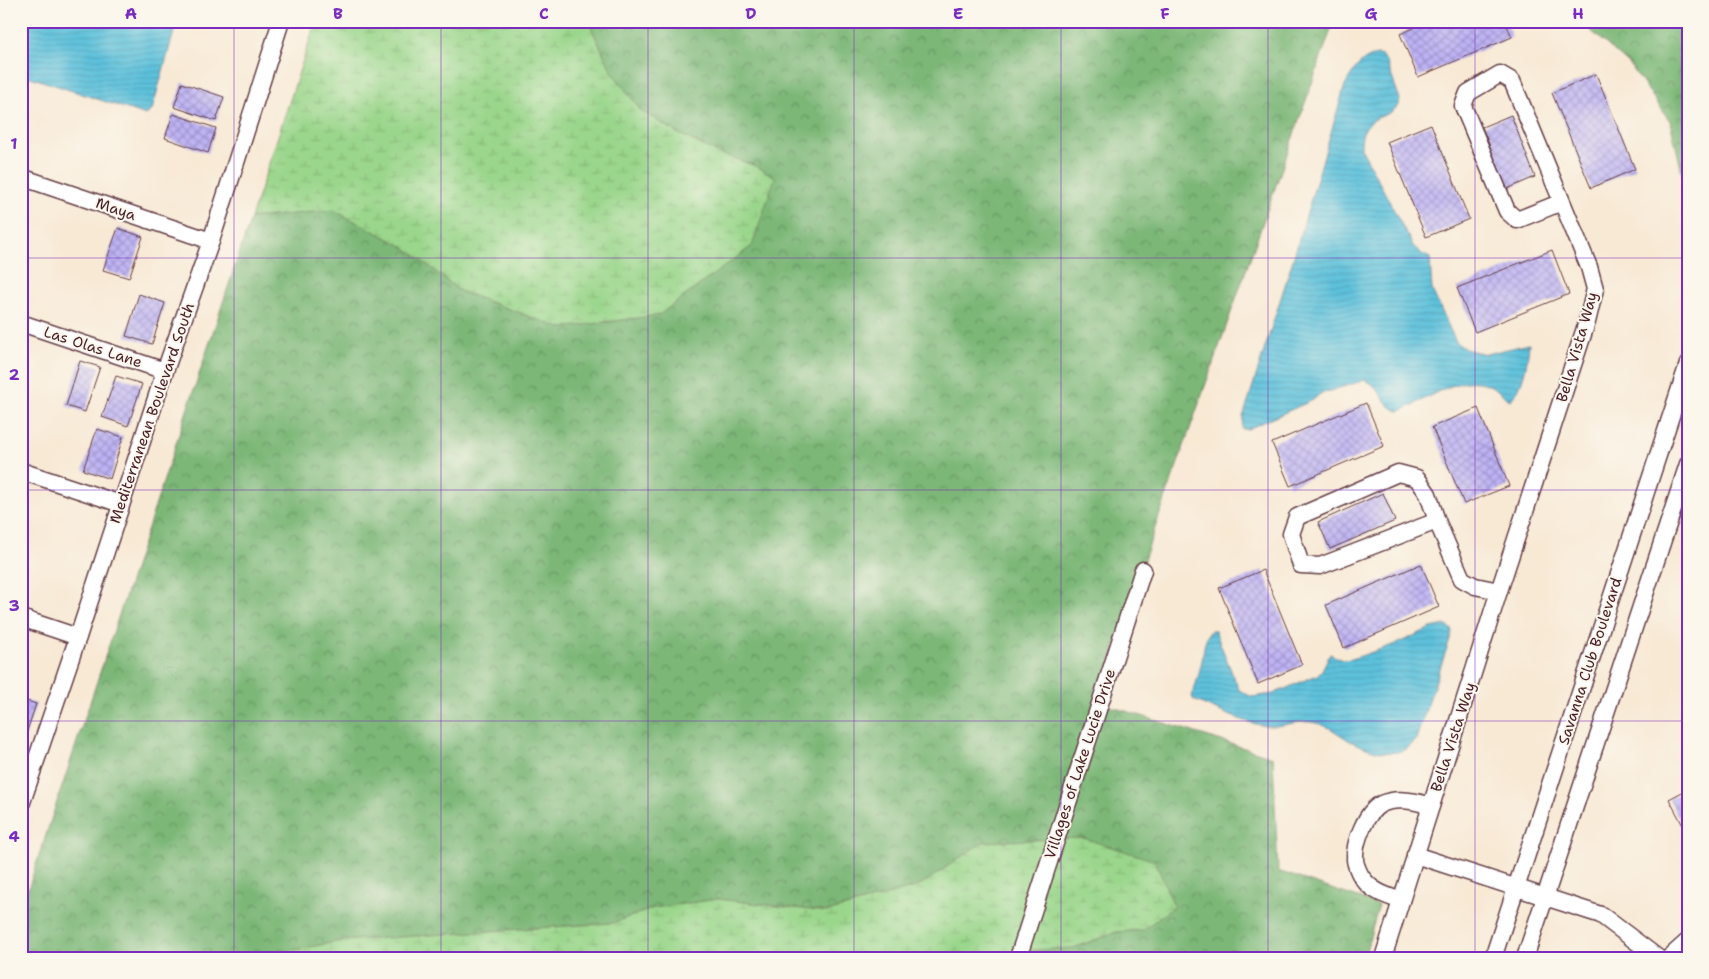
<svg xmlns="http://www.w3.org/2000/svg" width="1709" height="979" font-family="'Shantell Sans',sans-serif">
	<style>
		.forest { fill: url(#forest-crowns); stroke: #626b51 }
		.wetland { fill: url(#wetland-marsh); stroke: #727a5b }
		.water { fill: url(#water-rules); stroke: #547083 }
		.building { fill: url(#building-cross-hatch) }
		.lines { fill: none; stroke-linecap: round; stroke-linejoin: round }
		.minor-casing { stroke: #643d44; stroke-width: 19 }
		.minor { stroke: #fff; stroke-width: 16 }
		.grid { fill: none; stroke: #7b2cbf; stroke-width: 1; stroke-opacity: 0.55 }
		.labels { text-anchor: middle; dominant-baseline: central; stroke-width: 4; stroke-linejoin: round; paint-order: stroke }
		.street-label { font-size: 15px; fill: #4a1f2b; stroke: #fbf7ec }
		.neatline { fill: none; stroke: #7b2cbf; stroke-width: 2 }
		.grid-label { font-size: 16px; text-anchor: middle; font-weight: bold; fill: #7b2cbf }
	</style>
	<defs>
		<pattern id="forest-crowns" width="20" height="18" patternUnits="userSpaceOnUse" patternTransform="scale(1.25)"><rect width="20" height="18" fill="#7bb777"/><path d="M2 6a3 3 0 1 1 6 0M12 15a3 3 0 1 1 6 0" fill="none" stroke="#679462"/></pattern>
		<pattern id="wetland-marsh" width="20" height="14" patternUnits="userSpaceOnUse" patternTransform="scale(1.25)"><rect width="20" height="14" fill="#9ad68b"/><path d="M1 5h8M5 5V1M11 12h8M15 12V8" fill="none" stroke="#86b778"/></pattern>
		<pattern id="water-rules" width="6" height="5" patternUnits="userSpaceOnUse" patternTransform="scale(1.25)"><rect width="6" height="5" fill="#5dc1db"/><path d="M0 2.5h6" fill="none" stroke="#52a5bc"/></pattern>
		<pattern id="building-cross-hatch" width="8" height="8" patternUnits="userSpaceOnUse" patternTransform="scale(1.25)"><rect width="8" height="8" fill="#bdb3f5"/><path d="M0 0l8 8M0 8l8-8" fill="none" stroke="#9c91c7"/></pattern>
	</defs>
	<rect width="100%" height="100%" fill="#fbf7ec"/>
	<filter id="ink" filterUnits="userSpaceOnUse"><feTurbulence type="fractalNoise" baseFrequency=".02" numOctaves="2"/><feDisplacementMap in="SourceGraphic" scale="10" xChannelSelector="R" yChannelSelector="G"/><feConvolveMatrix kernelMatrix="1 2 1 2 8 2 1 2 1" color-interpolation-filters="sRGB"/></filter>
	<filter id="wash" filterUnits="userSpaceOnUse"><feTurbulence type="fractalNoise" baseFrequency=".0096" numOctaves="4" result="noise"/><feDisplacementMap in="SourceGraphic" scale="20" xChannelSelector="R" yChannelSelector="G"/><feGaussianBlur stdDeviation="1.12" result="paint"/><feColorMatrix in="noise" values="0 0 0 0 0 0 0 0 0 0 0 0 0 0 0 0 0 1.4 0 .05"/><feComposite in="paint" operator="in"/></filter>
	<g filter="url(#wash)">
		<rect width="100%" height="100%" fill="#f8e9d5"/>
		<g class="forest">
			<polygon points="588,21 1334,21 1150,542 1097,702 1273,757 1278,871 1379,905 1364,958 1018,958 1034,950 1073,948 1116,932 1143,930 1083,838 983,842 919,886 827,912 718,899 654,908 613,923 341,941 254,958 21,958 21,910 251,218 334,210 406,248 460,291 561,328 659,315 752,246 756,166 718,153 679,134 641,111 612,72"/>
			<polygon points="1580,21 1688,21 1688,198 1670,121 1630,65"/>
		</g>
		<g class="wetland">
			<polygon points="316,21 588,21 612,72 641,111 679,134 718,153 756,166 775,177 752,246 659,315 561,328 460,291 406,248 334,210 251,218"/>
			<polygon points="1083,838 1155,861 1174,906 1143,930 1116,932 1073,948 1034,950 1018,958 254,958 341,941 613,923 654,908 718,899 827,912 919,886 983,842"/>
		</g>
		<g class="water">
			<polygon points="21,21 177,21 152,110 146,115 21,74"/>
			<path d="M1378,55L1382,56L1386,61L1400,99C1396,123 1360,108 1361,148L1413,246L1422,254L1430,258L1432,290L1456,342L1465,349L1486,354L1529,344C1528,360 1523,390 1510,400C1503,396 1498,389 1491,386C1460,370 1426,402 1399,411C1381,406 1383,387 1365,380L1320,394L1313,400L1248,429H1242L1243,417L1292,263L1345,85C1353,71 1361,57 1378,55Z"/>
			<path d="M1445,625L1451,629L1452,632L1450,639L1416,739C1402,762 1370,751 1350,741C1340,735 1328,725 1316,723C1300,719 1287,726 1271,726C1250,726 1214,709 1194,700L1192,697C1195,686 1199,676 1201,665C1204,653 1203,640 1211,630L1215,631L1239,690L1252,697L1273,694L1317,675L1322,670L1330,654L1342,660L1352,659L1396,644L1431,628Z"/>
		</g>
		<g id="blocks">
			<g class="building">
				<polygon points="1429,21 1505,21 1512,37 1418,77 1400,34"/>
				<polygon points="1596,74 1635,169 1591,188 1552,93"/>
				<polygon points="182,83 224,97 216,121 174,107"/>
				<polygon points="173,114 216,128 208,153 165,138"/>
				<polygon points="1511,115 1535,177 1507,189 1482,127"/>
				<polygon points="1431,124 1469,219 1426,237 1387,142"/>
				<polygon points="118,228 143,237 129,278 103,270"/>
				<polygon points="1552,250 1569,294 1475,332 1457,288"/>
				<polygon points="139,294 165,303 152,344 126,336"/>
				<polygon points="80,361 100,367 85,412 66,406"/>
				<polygon points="116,376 142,384 128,426 102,417"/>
				<polygon points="1366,403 1384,446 1290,486 1272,443"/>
				<polygon points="1478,408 1509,486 1464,504 1432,427"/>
				<polygon points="97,429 123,437 110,479 83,470"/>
				<polygon points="1383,493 1395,521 1330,549 1318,522"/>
				<polygon points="1421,564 1439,607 1344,648 1326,605"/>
				<polygon points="1263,570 1302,665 1258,684 1219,588"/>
				<polygon points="21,699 36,704 22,746 21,746"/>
				<polygon points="1688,789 1688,835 1669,799"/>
			</g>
		</g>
	</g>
	<g filter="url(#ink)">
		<use href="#blocks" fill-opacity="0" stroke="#643d44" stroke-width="1"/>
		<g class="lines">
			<defs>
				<g id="minor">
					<polyline points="21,177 211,241"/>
					<polyline points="21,323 165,371"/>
					<polyline points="21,471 121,504"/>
					<polygon points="1398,473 1417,478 1428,494 1437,521 1320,566 1301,565 1291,534 1297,517"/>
					<polyline points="1437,521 1462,579 1475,586 1499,591"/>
					<polyline points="21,618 78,637"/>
					<polyline points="21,805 78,637 165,371 211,241 281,21"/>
					<polyline points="1415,855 1601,915 1658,958"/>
					<path d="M1401,901C1388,896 1373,892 1364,880C1360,876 1355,864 1355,859C1354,842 1366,812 1381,804C1396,797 1416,801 1431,806"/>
					<polyline points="1018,958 1143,570"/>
					<polyline points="1383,958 1499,591 1587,322 1595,289 1589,267 1512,81 1500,74 1468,93 1463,106 1507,211 1517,220 1562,202"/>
					<polyline points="1493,958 1688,364"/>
					<polyline points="1525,958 1688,464"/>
					<polyline points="1669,958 1688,941"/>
				</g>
			</defs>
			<use href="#minor" class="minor-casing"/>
			<use href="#minor" class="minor"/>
		</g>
	</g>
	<path class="grid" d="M234,21V958M441,21V958M648,21V958M854,21V958M1061,21V958M1268,21V958M1475,21V958M21,258H1688M21,490H1688M21,721H1688"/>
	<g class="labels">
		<g class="street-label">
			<text transform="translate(116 209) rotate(19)">Maya</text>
			<text transform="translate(93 347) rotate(18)">Las Olas Lane</text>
			<text transform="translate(1577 347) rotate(-74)">Bella Vista Way</text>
			<text transform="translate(152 413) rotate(-71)">Mediterranean Boulevard South</text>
			<text transform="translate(1590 661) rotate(-72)">Savanna Club Boulevard</text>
			<text transform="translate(1453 737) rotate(-72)">Bella Vista Way</text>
			<text transform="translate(1080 764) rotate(-72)">Villages of Lake Lucie Drive</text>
		</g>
	</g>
	<rect width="1709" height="979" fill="none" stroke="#fbf7ec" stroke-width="55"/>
	<rect x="28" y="28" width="1654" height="924" class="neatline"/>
	<g class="grid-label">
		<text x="131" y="19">A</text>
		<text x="338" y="19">B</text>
		<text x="544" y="19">C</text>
		<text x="751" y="19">D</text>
		<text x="958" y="19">E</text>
		<text x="1165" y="19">F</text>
		<text x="1371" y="19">G</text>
		<text x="1578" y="19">H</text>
		<text x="14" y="149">1</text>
		<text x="14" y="380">2</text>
		<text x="14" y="611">3</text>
		<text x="14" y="842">4</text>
	</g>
</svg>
